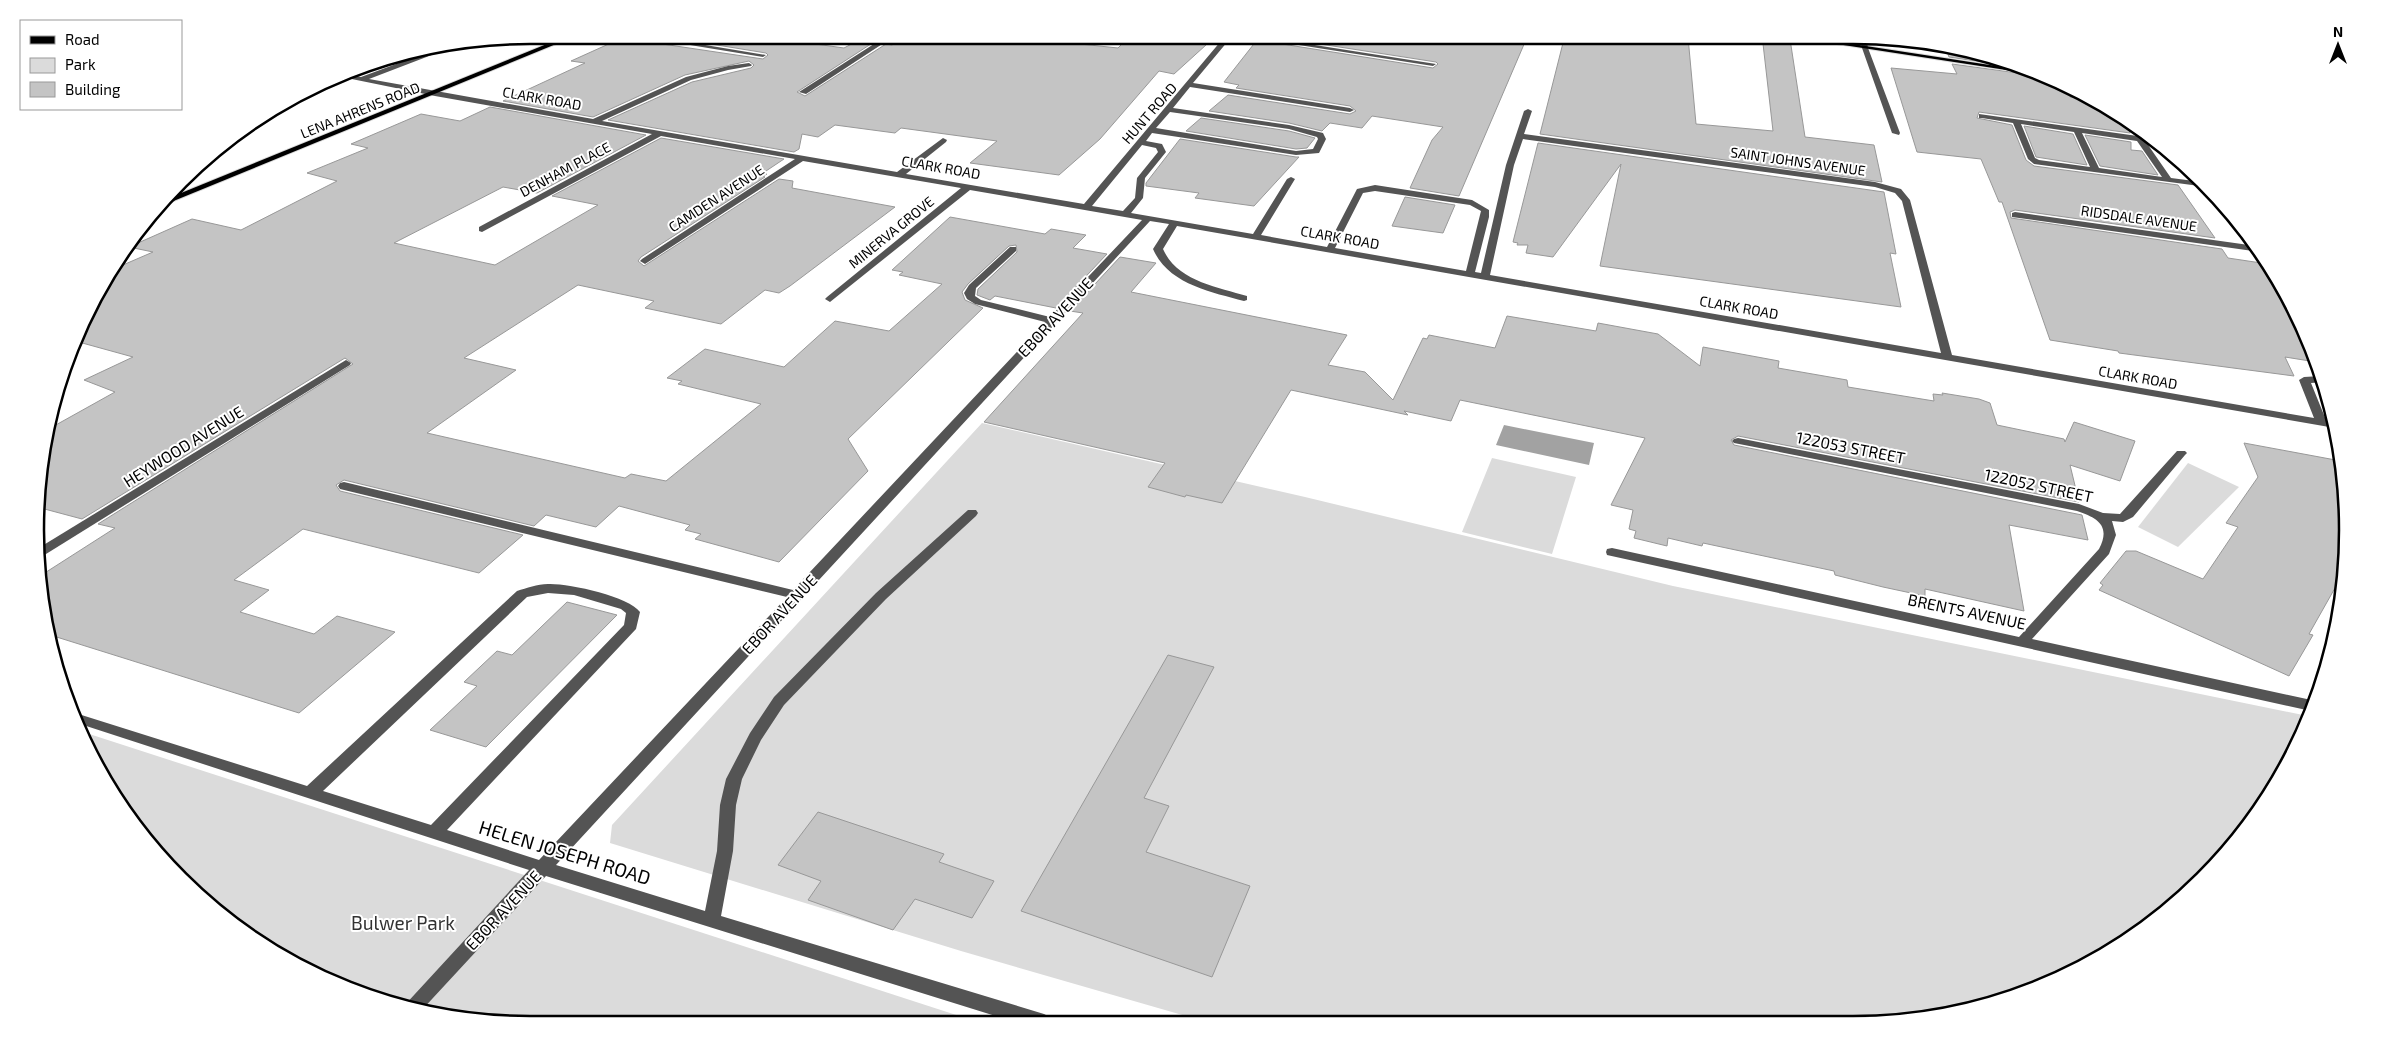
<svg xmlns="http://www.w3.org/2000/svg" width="2383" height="1060" font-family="'Exo 2',sans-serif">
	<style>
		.green { fill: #dbdbdb }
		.water { fill: #a2a2a2 }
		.building { fill: #c4c4c4; stroke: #989898 }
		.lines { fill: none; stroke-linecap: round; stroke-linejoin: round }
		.major-casing { stroke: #dbdbdb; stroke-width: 2 }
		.minor { fill: #545454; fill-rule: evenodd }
		.major { fill: #000; fill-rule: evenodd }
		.labels { text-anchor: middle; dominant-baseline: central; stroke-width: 4; stroke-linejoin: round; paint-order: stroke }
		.far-street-label { font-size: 14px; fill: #000; stroke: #fff }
		.street-label { font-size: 16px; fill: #000; stroke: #fff }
		.near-street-label { font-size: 19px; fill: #000; stroke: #fff }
		.near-park-label { font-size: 19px; fill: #323232; stroke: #fff }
		.rim { fill: none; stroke: #000; stroke-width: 2.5 }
	</style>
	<rect width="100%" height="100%" fill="#fff"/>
	<g class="green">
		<polygon points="982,423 1305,497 1673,586 2308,716 2264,805 2179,902 2072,974 2012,999 1918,1021 1210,1023 961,951 610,843 612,825"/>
		<polygon points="1492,458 1576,477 1552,554 1462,532"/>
		<polygon points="2188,463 2239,487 2178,547 2138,527"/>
		<polygon points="80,731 984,1024 530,1025 434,1016 371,999 283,959 204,902 158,856 101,778"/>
	</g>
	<polygon class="water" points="1504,425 1594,443 1589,465 1496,445"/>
	<g class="building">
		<polygon points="680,35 751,35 844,48 859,40 874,42 797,92 805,96 886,44 892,45 907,35 995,35 1118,48 1131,35 1217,35 1174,74 1159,71 1100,139 1059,175 970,163 997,141 901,128 895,133 835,125 818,137 802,134 799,149 794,152 608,120 692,82 751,68 754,65 749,61 685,75 593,117 503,101 585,63 571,61 622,38 763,59 768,55 766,53 674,38"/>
		<polygon points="1262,35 1528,35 1459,196 1410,188 1432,140 1443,127 1372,116 1362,128 1330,123 1322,131 1289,123 1209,111 1228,95 1350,114 1356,111 1350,106 1236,88 1239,85 1224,82 1257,40 1433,68 1438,64 1436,62"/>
		<polygon points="1565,35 1688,37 1696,124 1773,131 1762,35 1776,35 1790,39 1805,137 1874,145 1882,182 1540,134"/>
		<polygon points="1944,44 2012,61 2016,67 1949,57"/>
		<polygon points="1952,64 2047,77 2072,88 2070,97 2101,101 2130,122 2130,133 1979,112 1977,118 2012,125 2026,160 2034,166 2178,185 2215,238 2015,210 2010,212 2011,218 2222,249 2228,258 2268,264 2297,311 2316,362 2285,357 2294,376 2119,353 2118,351 2050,340 2002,202 1999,202 1981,159 1917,152 1891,68 1957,74"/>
		<polygon points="490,107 646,135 537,193 503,187 394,243 495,265 598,205 552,196 661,138 784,159 763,173 767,174 763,176 765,177 641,257 638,261 644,266 779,179 793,181 792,188 895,207 790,286 779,293 765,290 721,324 645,308 654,301 578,285 464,358 516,370 427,433 625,478 631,474 666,481 761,404 678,384 682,381 667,378 705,349 784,367 835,321 889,331 942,284 899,275 903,272 892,270 950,217 1045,234 1051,229 1086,235 1073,248 1107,254 1056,308 995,296 990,300 977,295 978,289 1017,252 1016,245 1009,246 968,284 962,292 965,300 983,308 848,439 868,471 779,562 695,539 701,534 685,530 690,525 619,506 596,527 546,515 534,526 344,480 336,485 340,491 523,535 479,573 303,529 234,580 269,590 240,612 314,634 337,616 395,632 299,713 47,634 40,576 115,528 98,524 353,364 345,358 82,519 37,507 45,431 115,392 84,380 133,357 75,341 101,283 109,271 153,252 129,247 192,219 241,230 337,181 307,173 368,148 351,144 421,114 460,121"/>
		<polygon points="1201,118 1289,131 1315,138 1307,148 1296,149 1186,131"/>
		<polygon points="2024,126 2073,134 2087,165 2036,157"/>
		<polygon points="2085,135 2131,142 2131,150 2142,151 2158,175 2100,166"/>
		<polygon points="1180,139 1296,157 1299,157 1254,206 1195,198 1199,193 1146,186 1146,183"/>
		<polygon points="1538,143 1884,192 1896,254 1890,253 1901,307 1600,266 1621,164 1553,257 1526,253 1528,245 1517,245 1518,243 1513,242"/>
		<polygon points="1405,197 1455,205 1443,233 1392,226"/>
		<polygon points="1120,257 1156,263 1131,292 1347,335 1328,365 1365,372 1393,400 1423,338 1427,339 1429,335 1495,348 1507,316 1596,331 1598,323 1658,334 1700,366 1703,347 1779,361 1778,368 1847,380 1848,387 1934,401 1933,394 1943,395 1942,393 1979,399 1990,403 1997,425 2064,439 2065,442 2074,422 2135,441 2120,481 2070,465 2079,502 1738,436 1731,440 1734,445 2082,515 2088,540 2009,525 2024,611 1925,589 1925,596 1883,587 1835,575 1834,571 1703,543 1702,546 1668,538 1667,546 1634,538 1636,531 1629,529 1633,510 1611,505 1645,438 1460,400 1451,421 1404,411 1408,415 1291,390 1222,503 1186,495 1185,497 1148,487 1165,463 984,422 1083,313 1070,311"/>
		<polygon points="2244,443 2341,461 2347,498 2344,572 2309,634 2313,635 2289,676 2099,590 2103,585 2100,583 2126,551 2136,551 2203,579 2238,527 2226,523 2258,477"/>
		<polygon points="567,602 617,615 486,747 430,730 477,686 464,682 497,651 512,655"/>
		<polygon points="1168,655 1214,667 1144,798 1169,806 1146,852 1250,886 1212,977 1021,911"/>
		<polygon points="818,812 944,854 939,862 994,881 972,918 915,899 893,930 808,900 821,881 778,865"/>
	</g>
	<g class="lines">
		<defs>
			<g id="major">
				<polygon points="569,35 578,35 154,209 159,202"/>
				<polygon points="1778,35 1794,35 2035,72 2046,76"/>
			</g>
		</defs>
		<use href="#major" class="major-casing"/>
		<g class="minor">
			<polygon points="629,35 645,35 766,55 763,57"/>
			<polygon points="888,35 896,35 806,94 799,92"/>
			<path d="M1226,35H1233L1193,83L1350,108L1354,110L1350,112L1190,87L1173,108L1289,125L1323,133L1326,139L1319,153L1296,155L1152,133L1146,141L1162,144L1166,152L1145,178L1143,198L1131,213L1253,234L1287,179L1291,177L1295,179L1261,235L1327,247L1357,189L1375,185L1472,200L1489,210V217L1475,272L1481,273L1506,165L1524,111L1528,109L1532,111L1524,134L1875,182L1901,189L1910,200L1952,355L2314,418L2299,380L2304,377L2321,376L2324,382L2311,383L2326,420L2334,422L2335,428L1177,226L1163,249C1177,281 1217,287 1247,296V300L1244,301C1211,292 1168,284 1153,249L1169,224L1150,221L556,865L705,911L717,851L720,805L726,779L750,733L774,697L876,593L968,510H976L978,513L976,516L886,599L784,705L761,740L742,779L736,805L733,851L721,916L1044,1014L1050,1017L1053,1023H1018L546,876L420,1012L403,1007L529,870L77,723L72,712L307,786L517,591C527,588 537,584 548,584C567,583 629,596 640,612L636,629L447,830L539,860L787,597L340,489L338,486L340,483L344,482L793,590L1045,322L975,304L967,299L964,293L969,285L1010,247H1016V251L976,288L975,296L981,300L1050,317L1142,220L970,190L830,302L825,299L827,297L961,188L803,161L645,264L640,261L642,259L795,159L661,136L482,232L479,231V227L652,134L435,96L337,76L344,74L361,77L453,43L464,41L463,43L369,79L593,119L686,77L728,66L749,63L752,65L751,66L728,70L691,80L602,121L897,172L943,138L947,140L946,142L906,174L1084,204ZM1170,112L1289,129L1317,137L1318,139L1313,149L1296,151L1156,128ZM1523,139L1875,187L1895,193L1902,201L1941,353L1490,275L1514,165ZM1142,145L1156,148L1158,152L1137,178L1135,198L1123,211L1092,206ZM1375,191L1470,205L1481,211L1466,271L1335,248L1363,193ZM548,593L574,595L621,609L626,613L624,625L431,825L323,791L527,597Z"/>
			<polygon points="1234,35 1250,35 1436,64 1433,66"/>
			<polygon points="1860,36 1866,36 1868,48 1900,133 1899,135 1892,133 1862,48"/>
			<polygon points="2016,63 2024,67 2025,73 2021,73"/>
			<path d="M1979,114L2152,138L2158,143L2146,142L2171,178L2202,182L2207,187L2034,164L2028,159L2013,123L1982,118H1979ZM2021,124L2074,132L2090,167L2039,160L2035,158ZM2082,133L2137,141L2162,177L2099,168Z"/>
			<polygon points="2015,212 2256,246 2260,252 2012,217 2012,213"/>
			<polygon points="346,360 351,363 350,365 38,559 37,549"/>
			<path d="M1738,438L2079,504L2103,513L2120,514L2177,451H2185L2187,453L2185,455L2133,517L2123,522L2112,521L2116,535L2109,554L2032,639L2316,701L2311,711L1607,555L1606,552L1607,549L1612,548L2019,637L2099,549C2111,526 2098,518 2077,511L1734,443L1732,441L1734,439Z"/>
		</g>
		<use href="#major" class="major"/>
	</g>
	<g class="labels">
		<g class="far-street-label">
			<text transform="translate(542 98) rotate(10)">CLARK ROAD</text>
			<text transform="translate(360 110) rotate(-22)">LENA AHRENS ROAD</text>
			<text transform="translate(1149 113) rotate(-49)">HUNT ROAD</text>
			<text transform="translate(1798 161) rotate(8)">SAINT JOHNS AVENUE</text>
			<text transform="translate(941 167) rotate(10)">CLARK ROAD</text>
			<text transform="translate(565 169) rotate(-28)">DENHAM PLACE</text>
			<text transform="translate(716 198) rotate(-33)">CAMDEN AVENUE</text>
			<text transform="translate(2139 218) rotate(8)">RIDSDALE AVENUE</text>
			<text transform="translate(891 232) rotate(-39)">MINERVA GROVE</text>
			<text transform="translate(1340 237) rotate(10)">CLARK ROAD</text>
			<text transform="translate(1739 307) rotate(10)">CLARK ROAD</text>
			<text transform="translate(2138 377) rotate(10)">CLARK ROAD</text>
		</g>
		<g class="street-label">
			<text transform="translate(1055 317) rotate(-47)">EBOR AVENUE</text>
			<text transform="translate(183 446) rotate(-32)">HEYWOOD AVENUE</text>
			<text transform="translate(1851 447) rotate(11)">122053 STREET</text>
			<text transform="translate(2039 485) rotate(12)">122052 STREET</text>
			<text transform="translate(1967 611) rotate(12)">BRENTS AVENUE</text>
			<text transform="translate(779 614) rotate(-47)">EBOR AVENUE</text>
			<text transform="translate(503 910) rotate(-47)">EBOR AVENUE</text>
		</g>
		<g class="near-street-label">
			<text transform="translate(565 852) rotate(17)">HELEN JOSEPH ROAD</text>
		</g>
		<g class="near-park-label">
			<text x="403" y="922">Bulwer Park</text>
		</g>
	</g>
	<path d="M0 0H2383V1060H0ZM530 44H1853A486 486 0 0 1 2339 530V530A486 486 0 0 1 1853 1016H530A486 486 0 0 1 44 530V530A486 486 0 0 1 530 44Z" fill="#fff" fill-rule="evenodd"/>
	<path class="rim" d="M530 44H1853A486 486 0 0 1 2339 530V530A486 486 0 0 1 1853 1016H530A486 486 0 0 1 44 530V530A486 486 0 0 1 530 44Z"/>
	<rect x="20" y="20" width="162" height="90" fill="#ffffff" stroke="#999999"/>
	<rect x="30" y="36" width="25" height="8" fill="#000000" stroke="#999999"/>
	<text x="65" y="45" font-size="15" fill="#000000">Road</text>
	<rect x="30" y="58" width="25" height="15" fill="#dbdbdb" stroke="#999999"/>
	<text x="65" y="70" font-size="15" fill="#000000">Park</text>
	<rect x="30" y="82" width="25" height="15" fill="#c4c4c4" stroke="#999999"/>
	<text x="65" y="95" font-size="15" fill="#000000">Building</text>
	<g transform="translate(2338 45)" stroke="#ffffff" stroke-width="4" paint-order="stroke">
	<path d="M0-4L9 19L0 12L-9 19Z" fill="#000000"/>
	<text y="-8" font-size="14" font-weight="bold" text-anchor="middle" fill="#000000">N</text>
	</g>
</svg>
